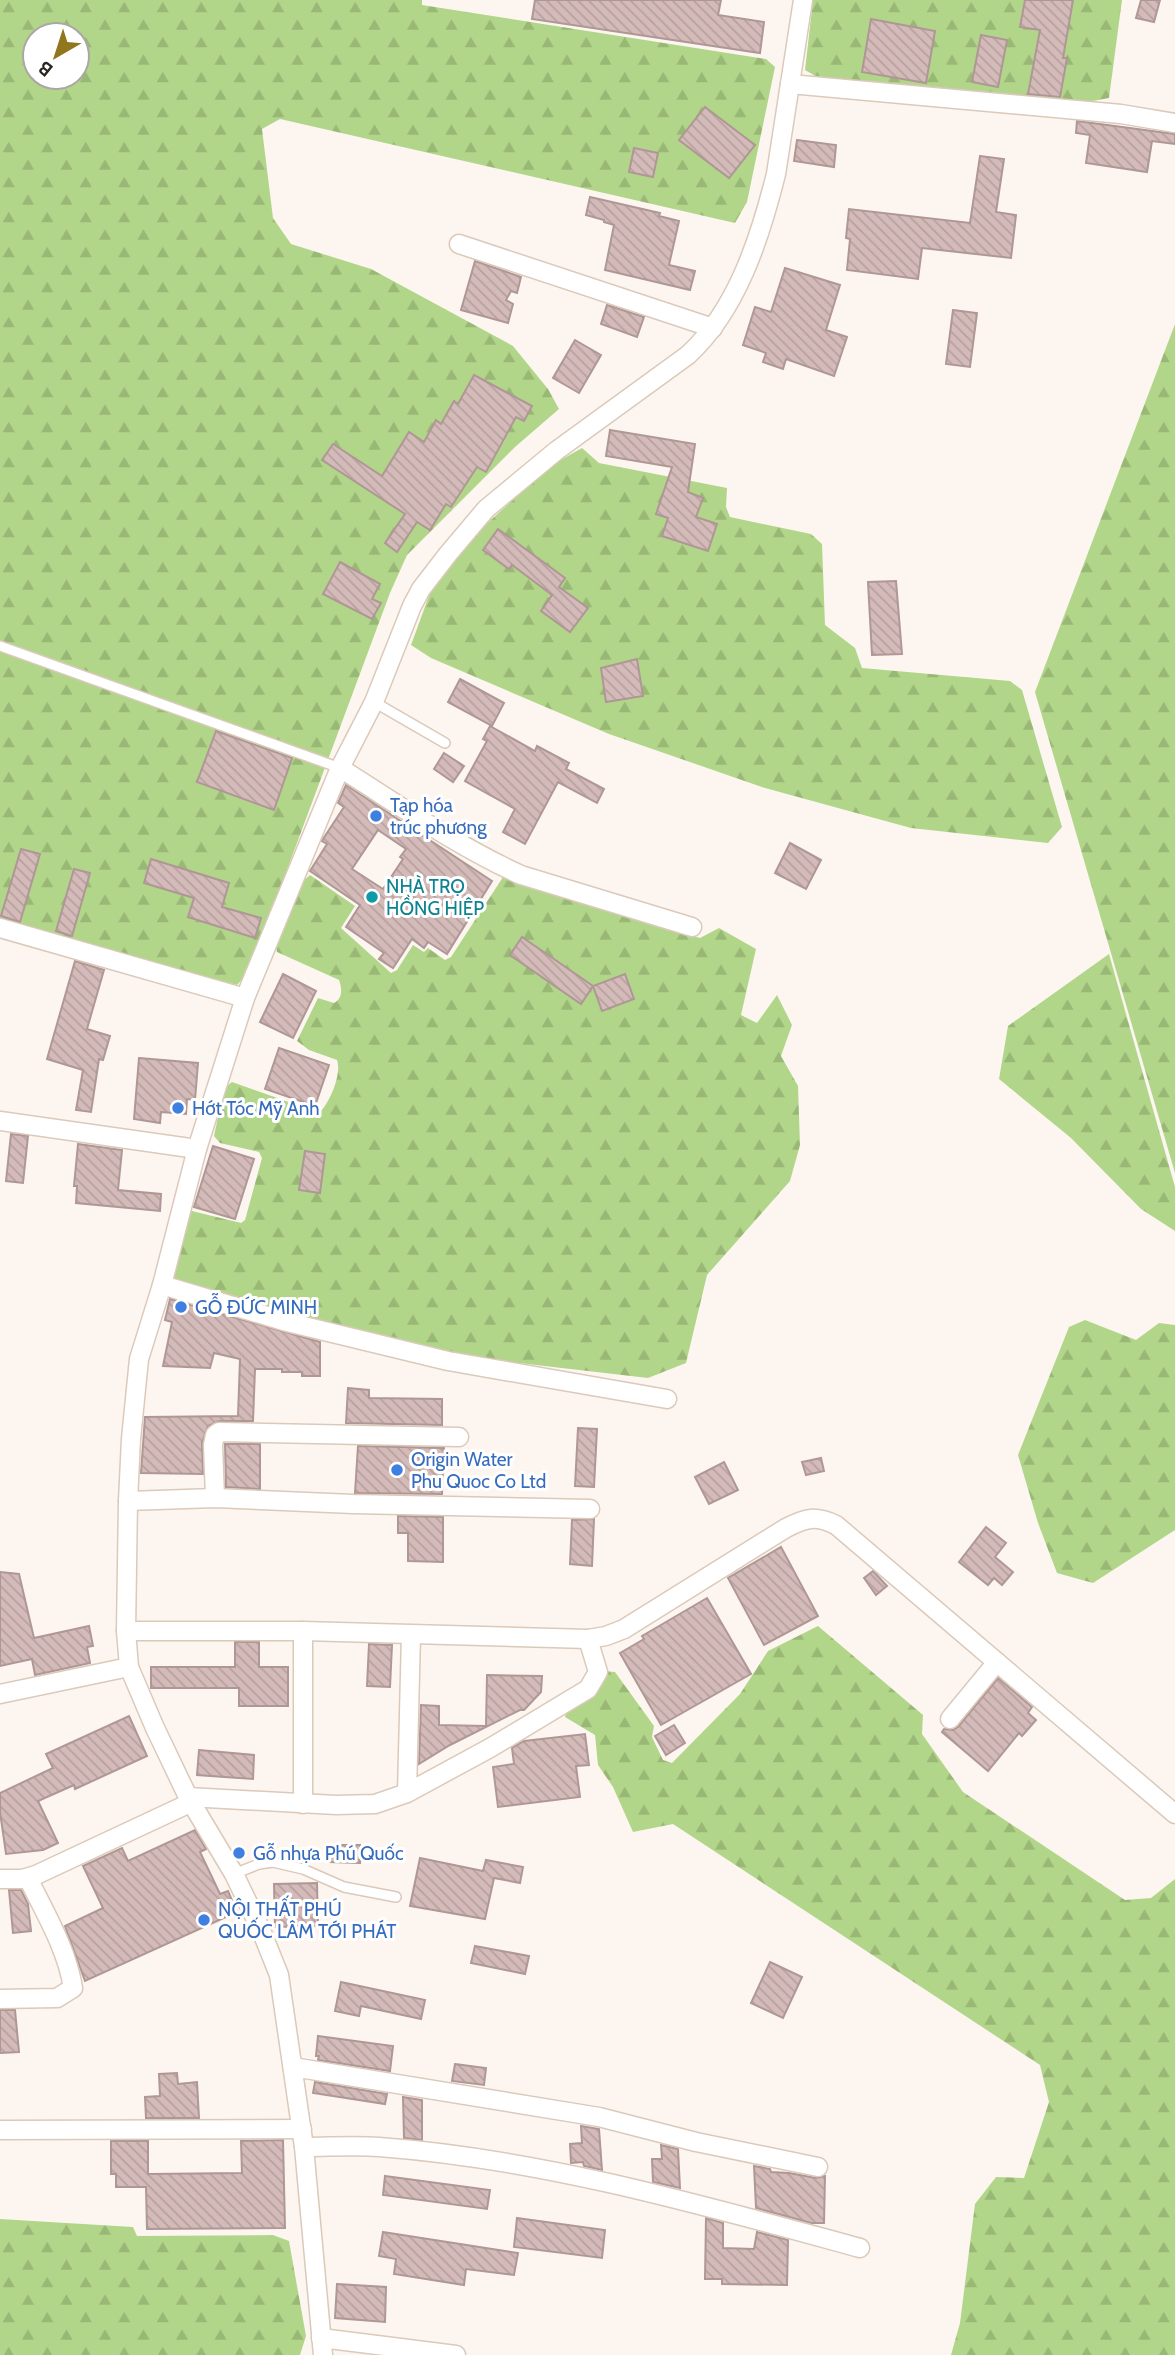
<svg xmlns="http://www.w3.org/2000/svg" width="1175" height="2355" font-family="Cabin,sans-serif">
	<style>
		.forest { fill: url(#forest-firs); fill-rule: evenodd }
		.building { fill: url(#building-back-hatch); stroke: #af9795; stroke-width: 2; fill-rule: evenodd }
		.lines { fill: none; stroke-linecap: round; stroke-linejoin: round }
		.lane-casing { stroke: #dbc9ba; stroke-width: 12 }
		.street-casing { stroke: #dbc9ba; stroke-width: 21 }
		.lane { stroke: #fff; stroke-width: 9 }
		.street { stroke: #fff; stroke-width: 18 }
		.shop-dot { fill: #3f7fe0; stroke: #fff; stroke-width: 2.5 }
		.culture-dot { fill: #0f9aa8; stroke: #fff; stroke-width: 2.5 }
		.labels { text-anchor: middle; dominant-baseline: central; stroke-width: 6; stroke-linejoin: round; paint-order: stroke }
		.shop-label { font-size: 19px; fill: #366cbe; stroke: #fff; text-anchor: start }
		.culture-label { font-size: 19px; fill: #0d838f; stroke: #fff; text-anchor: start }
	</style>
	<defs>
		<pattern id="forest-firs" width="22" height="20" patternUnits="userSpaceOnUse" patternTransform="scale(1.75)"><rect width="22" height="20" fill="#b2d689"/><path d="M5 1l3.5 6h-7zM16 11l3.5 6h-7z" fill="#99b876"/></pattern>
		<pattern id="building-back-hatch" width="6" height="6" patternUnits="userSpaceOnUse" patternTransform="scale(1.75)"><rect width="6" height="6" fill="#d4bbb9"/><path d="M-1 5l2 2M0 0l6 6M5-1l2 2" fill="none" stroke="#b6a19f"/></pattern>
	</defs>
	<rect width="100%" height="100%" fill="#fdf6f0"/>
	<g class="forest">
		<path d="M0,0H422V5L766,59L775,67L747,202L735,223L280,119L262,129L273,218L291,244L371,269L513,346L548,389L559,409L515,447L407,555L390,593L249,972L237,985L0,921ZM35,35H77V77H35Z"/>
		<polygon points="813,0 1122,0 1109,98 1077,104 819,78 805,70"/>
		<polygon points="1175,324 1175,1173 1035,692"/>
		<polygon points="582,448 599,463 727,488 726,507 730,517 811,534 822,544 825,625 855,648 862,668 1010,681 1022,690 1062,827 1048,843 911,828 765,788 609,734 431,658 411,645 430,593 471,538 550,466"/>
		<path d="M505,874L518,883L700,938L719,928L756,949L741,1015L757,1023L777,995L792,1025L781,1056L798,1086L800,1145L790,1181L707,1275L686,1363L648,1378L451,1355L170,1283L187,1214L192,1211L241,1223L245,1220L262,1158L259,1152L220,1143L214,1136L224,1088L232,1082L319,1113C330,1103 342,1073 337,1060L309,1050L297,1041L318,998L334,1003C343,998 342,988 339,980L277,952L276,947L302,882L310,875L355,906L341,928L391,973L397,970L413,945L424,952L428,948L445,960L451,957Z"/>
		<polygon points="1109,954 1175,1187 1175,1231 1141,1209 1071,1138 999,1079 1008,1026"/>
		<polygon points="1085,1320 1136,1340 1159,1323 1175,1325 1175,1530 1093,1583 1057,1573 1038,1523 1018,1455 1069,1327"/>
		<polygon points="818,1626 923,1715 922,1734 963,1792 1125,1900 1151,1898 1175,1879 1175,2355 951,2355 960,2323 975,2204 996,2177 1024,2178 1049,2102 1040,2065 673,1824 633,1832 613,1787 598,1765 595,1735 565,1717 567,1710 604,1671 615,1672 654,1726 652,1737 663,1760 672,1763 740,1694 768,1651"/>
		<polygon points="0,2219 133,2227 137,2236 273,2235 289,2241 306,2336 300,2355 0,2355"/>
	</g>
	<g class="building">
		<polygon points="535,0 721,0 718,15 764,22 760,53 532,19"/>
		<polygon points="1025,0 1073,0 1063,58 1067,58 1060,97 1028,94 1040,30 1020,27"/>
		<polygon points="1141,0 1160,0 1154,22 1136,18"/>
		<polygon points="871,19 935,31 926,83 862,72"/>
		<polygon points="981,35 1007,40 998,87 972,82"/>
		<polygon points="705,107 755,145 729,178 679,140"/>
		<polygon points="1077,121 1175,134 1175,144 1152,141 1147,172 1086,163 1090,135 1076,133"/>
		<polygon points="797,140 836,145 834,167 794,161"/>
		<polygon points="634,148 658,153 653,177 629,172"/>
		<polygon points="980,156 1004,159 996,212 1016,215 1011,258 922,248 918,279 847,270 850,239 846,238 849,209 970,223"/>
		<polygon points="590,197 660,213 659,216 679,221 669,265 695,271 690,290 605,270 614,225 604,222 604,220 586,215"/>
		<polygon points="475,261 521,277 517,293 511,291 506,300 513,304 508,323 461,310"/>
		<polygon points="785,268 840,285 826,330 847,337 834,376 786,359 783,369 763,362 766,353 743,345 755,307 771,312"/>
		<polygon points="607,305 644,317 637,337 601,324"/>
		<polygon points="953,310 977,313 970,367 946,364"/>
		<polygon points="575,340 601,355 579,393 553,378"/>
		<polygon points="474,375 532,406 524,421 516,417 486,472 477,467 451,507 446,504 430,530 417,522 397,552 385,543 405,514 322,460 333,444 382,476 409,432 424,442 436,420 441,424 454,401 458,404"/>
		<polygon points="610,430 695,444 688,492 703,498 696,517 717,524 708,551 662,536 668,518 656,514 672,467 606,456"/>
		<polygon points="498,529 565,578 559,587 588,608 570,632 541,611 552,595 512,565 509,569 483,550"/>
		<polygon points="340,562 380,584 372,599 381,603 372,619 323,594"/>
		<polygon points="896,581 902,654 872,655 868,582"/>
		<polygon points="637,659 643,696 606,702 601,668"/>
		<polygon points="460,679 504,703 492,726 448,702"/>
		<polygon points="490,726 535,751 537,746 569,763 566,769 604,789 597,803 558,782 525,844 503,832 515,809 465,781 487,741 483,739"/>
		<polygon points="216,731 292,758 274,810 197,782"/>
		<polygon points="444,753 464,766 453,782 434,769"/>
		<path d="M346,785L492,881L447,954L428,942L424,948L412,939L393,968L379,959L384,953L346,927L360,905L310,871L327,844L322,841L323,839L344,807L338,803ZM378,830L406,849L400,857L403,859L383,889L352,869Z"/>
		<polygon points="790,843 821,860 806,889 775,873"/>
		<polygon points="21,849 40,854 20,922 1,916"/>
		<polygon points="151,859 229,883 222,907 261,918 255,938 188,917 194,898 144,883"/>
		<polygon points="74,869 90,873 72,936 56,931"/>
		<polygon points="522,937 593,986 581,1004 510,955"/>
		<polygon points="75,961 104,970 87,1029 110,1036 103,1060 99,1059 91,1112 76,1110 83,1070 47,1059"/>
		<polygon points="283,974 316,991 293,1038 260,1022"/>
		<polygon points="625,974 634,999 602,1011 593,986"/>
		<polygon points="279,1048 329,1065 315,1106 265,1089"/>
		<polygon points="139,1058 198,1063 195,1100 187,1099 186,1114 161,1112 160,1123 134,1119"/>
		<polygon points="11,1134 28,1136 23,1183 6,1181"/>
		<polygon points="78,1144 122,1150 118,1190 161,1194 160,1211 76,1203 77,1186 74,1186"/>
		<polygon points="213,1146 254,1159 235,1219 194,1207"/>
		<polygon points="305,1151 325,1154 320,1193 299,1190"/>
		<polygon points="170,1299 320,1342 320,1376 302,1376 302,1372 282,1372 282,1369 255,1369 253,1421 219,1421 208,1426 202,1443 203,1474 141,1473 145,1417 238,1416 240,1359 214,1353 210,1368 163,1366 172,1322 165,1320"/>
		<polygon points="348,1388 369,1390 369,1398 442,1399 442,1425 346,1423"/>
		<polygon points="578,1428 597,1429 594,1487 575,1486"/>
		<polygon points="225,1444 260,1444 260,1489 226,1487"/>
		<polygon points="358,1446 444,1448 442,1494 355,1493"/>
		<polygon points="821,1458 824,1471 806,1475 802,1462"/>
		<polygon points="724,1462 738,1490 709,1504 695,1477"/>
		<polygon points="398,1516 443,1517 443,1562 408,1561 408,1533 398,1533"/>
		<polygon points="594,1519 592,1566 570,1564 572,1520"/>
		<polygon points="986,1527 1006,1543 995,1557 1013,1572 1002,1585 994,1578 988,1585 959,1562"/>
		<polygon points="781,1547 818,1616 764,1645 728,1578"/>
		<polygon points="873,1571 887,1586 876,1595 864,1578"/>
		<polygon points="0,1572 19,1574 34,1638 89,1626 93,1646 87,1647 90,1663 35,1675 32,1659 0,1666"/>
		<polygon points="707,1598 751,1674 661,1725 620,1653 644,1639 642,1636"/>
		<polygon points="235,1642 259,1642 259,1667 288,1667 288,1706 239,1706 239,1688 151,1688 151,1667 235,1667"/>
		<polygon points="369,1644 392,1645 390,1687 367,1686"/>
		<polygon points="487,1675 542,1676 541,1692 524,1710 520,1710 450,1745 419,1764 421,1705 439,1706 439,1725 486,1726"/>
		<polygon points="998,1678 1032,1707 1028,1713 1036,1720 1022,1736 1019,1733 988,1771 942,1732 944,1729 953,1730 958,1727"/>
		<polygon points="129,1716 147,1756 75,1789 74,1785 38,1801 58,1843 43,1850 6,1854 0,1812 0,1793 53,1768 46,1754"/>
		<polygon points="674,1725 685,1743 666,1755 655,1736"/>
		<polygon points="585,1734 589,1765 576,1766 580,1797 498,1807 493,1767 514,1764 512,1748 524,1741"/>
		<polygon points="199,1750 254,1755 253,1779 197,1775"/>
		<polygon points="195,1830 206,1849 200,1852 220,1894 228,1891 237,1912 85,1981 65,1926 103,1908 83,1866 122,1848 128,1861"/>
		<polygon points="329,1845 360,1845 360,1863 329,1862"/>
		<polygon points="420,1858 483,1871 486,1860 523,1867 520,1883 494,1878 485,1919 410,1906"/>
		<polygon points="317,1883 318,1926 275,1927 274,1884"/>
		<polygon points="9,1890 21,1890 28,1904 31,1931 13,1933"/>
		<polygon points="475,1946 529,1956 525,1974 471,1963"/>
		<polygon points="770,1962 802,1977 783,2018 751,2003"/>
		<polygon points="341,1982 425,2000 421,2019 361,2006 359,2016 335,2011"/>
		<polygon points="0,2010 15,2010 19,2052 0,2053"/>
		<polygon points="318,2036 393,2046 390,2071 318,2060 319,2056 316,2056"/>
		<polygon points="455,2064 486,2068 484,2085 452,2081"/>
		<polygon points="177,2073 178,2084 197,2082 199,2118 146,2118 145,2097 160,2096 159,2074"/>
		<polygon points="315,2082 387,2094 385,2104 313,2093"/>
		<polygon points="403,2097 422,2100 422,2140 404,2138"/>
		<polygon points="581,2126 599,2129 602,2170 584,2166 583,2162 571,2163 570,2144 582,2143"/>
		<polygon points="283,2140 285,2228 147,2229 146,2187 116,2187 116,2174 111,2174 111,2141 148,2141 148,2174 242,2173 241,2141"/>
		<polygon points="661,2145 678,2149 680,2188 653,2182 652,2159 662,2159"/>
		<polygon points="754,2166 770,2169 771,2172 789,2173 816,2178 825,2176 824,2223 811,2223 756,2208"/>
		<polygon points="385,2176 490,2190 487,2209 383,2195"/>
		<polygon points="517,2218 605,2230 602,2258 514,2247"/>
		<polygon points="706,2218 723,2223 723,2248 754,2249 757,2232 788,2240 787,2285 722,2284 722,2279 705,2279"/>
		<polygon points="383,2232 518,2253 514,2275 466,2269 464,2285 394,2274 396,2259 379,2256"/>
		<polygon points="337,2284 386,2287 385,2322 335,2318"/>
	</g>
	<g class="lines">
		<defs>
			<g id="lane">
				<polyline points="0,646 340,768"/>
				<polyline points="374,702 445,743"/>
				<polyline points="234,1874 259,1864 273,1862 303,1869 344,1887 396,1897"/>
			</g>
			<g id="street">
				<polyline points="790,84 1121,114 1175,123"/>
				<polyline points="459,244 713,328"/>
				<path d="M340,768C399,805 457,846 521,875L692,927"/>
				<polyline points="0,928 245,998"/>
				<polyline points="0,1121 197,1149"/>
				<polyline points="162,1285 287,1322 448,1361 667,1399"/>
				<polyline points="215,1498 213,1445 215,1435 219,1432 459,1437"/>
				<polyline points="128,1501 215,1498 353,1504 590,1509"/>
				<path d="M126,1631H303L588,1639L606,1636L624,1629L786,1528C806,1518 815,1515 836,1525L1175,1814"/>
				<polyline points="0,1694 129,1667"/>
				<polyline points="950,1719 997,1662"/>
				<polyline points="407,1793 411,1635"/>
				<polyline points="188,1797 336,1805 375,1804 407,1793 490,1748 588,1689 598,1672 588,1639"/>
				<polyline points="303,1804 303,1631"/>
				<polyline points="0,1879 22,1879 36,1875 192,1802"/>
				<path d="M0,1999L57,1998L73,1988C67,1949 45,1913 28,1878"/>
				<polyline points="293,2067 599,2117 696,2142 818,2167"/>
				<polyline points="0,2130 302,2129"/>
				<path d="M304,2147C329,2147 355,2145 379,2147C542,2159 702,2205 860,2248"/>
				<polyline points="321,2338 456,2355"/>
				<path d="M323,2355L304,2147L279,1975L261,1930L234,1874L188,1797L155,1728L129,1667L126,1631L128,1501L131,1439L139,1359L162,1285L197,1149L245,998L340,768L374,702L412,606L421,589L448,554L486,509L556,451L688,355C737,310 760,238 776,174L803,0"/>
			</g>
		</defs>
		<use href="#lane" class="lane-casing"/>
		<use href="#street" class="street-casing"/>
		<use href="#lane" class="lane"/>
		<use href="#street" class="street"/>
	</g>
	<g class="shop-dot">
		<circle cx="376" cy="816" r="7"/>
		<circle cx="178" cy="1108" r="7"/>
		<circle cx="181" cy="1307" r="7"/>
		<circle cx="397" cy="1470" r="7"/>
		<circle cx="239" cy="1853" r="7"/>
		<circle cx="204" cy="1920" r="7"/>
	</g>
	<circle class="culture-dot" cx="372" cy="897" r="7"/>
	<g class="labels">
		<g class="shop-label">
			<text x="390" y="805">Tạp hóa<tspan x="390" dy="22">trúc phương</tspan></text>
			<text x="192" y="1108">Hớt Tóc Mỹ Anh</text>
			<text x="195" y="1307">GỖ ĐỨC MINH</text>
			<text x="411" y="1459">Origin Water<tspan x="411" dy="22">Phu Quoc Co Ltd</tspan></text>
			<text x="253" y="1853">Gỗ nhựa Phú Quốc</text>
			<text x="218" y="1909">NỘI THẤT PHÚ<tspan x="218" dy="22">QUỐC LÂM TỚI PHÁT</tspan></text>
		</g>
		<g class="culture-label">
			<text x="386" y="886">NHÀ TRỌ<tspan x="386" dy="22">HỒNG HIỆP</tspan></text>
		</g>
	</g>
	<g transform="translate(56 56) rotate(219)"><circle r="33" fill="#ffffff" stroke="#aaa8a5" stroke-width="2"/>
	<path d="M0-5L12 26L0 18L-12 26Z" fill="#91761d"/>
	<text y="-10" font-size="19" font-weight="bold" text-anchor="middle" fill="#2b251f">B</text>
	</g>
</svg>
